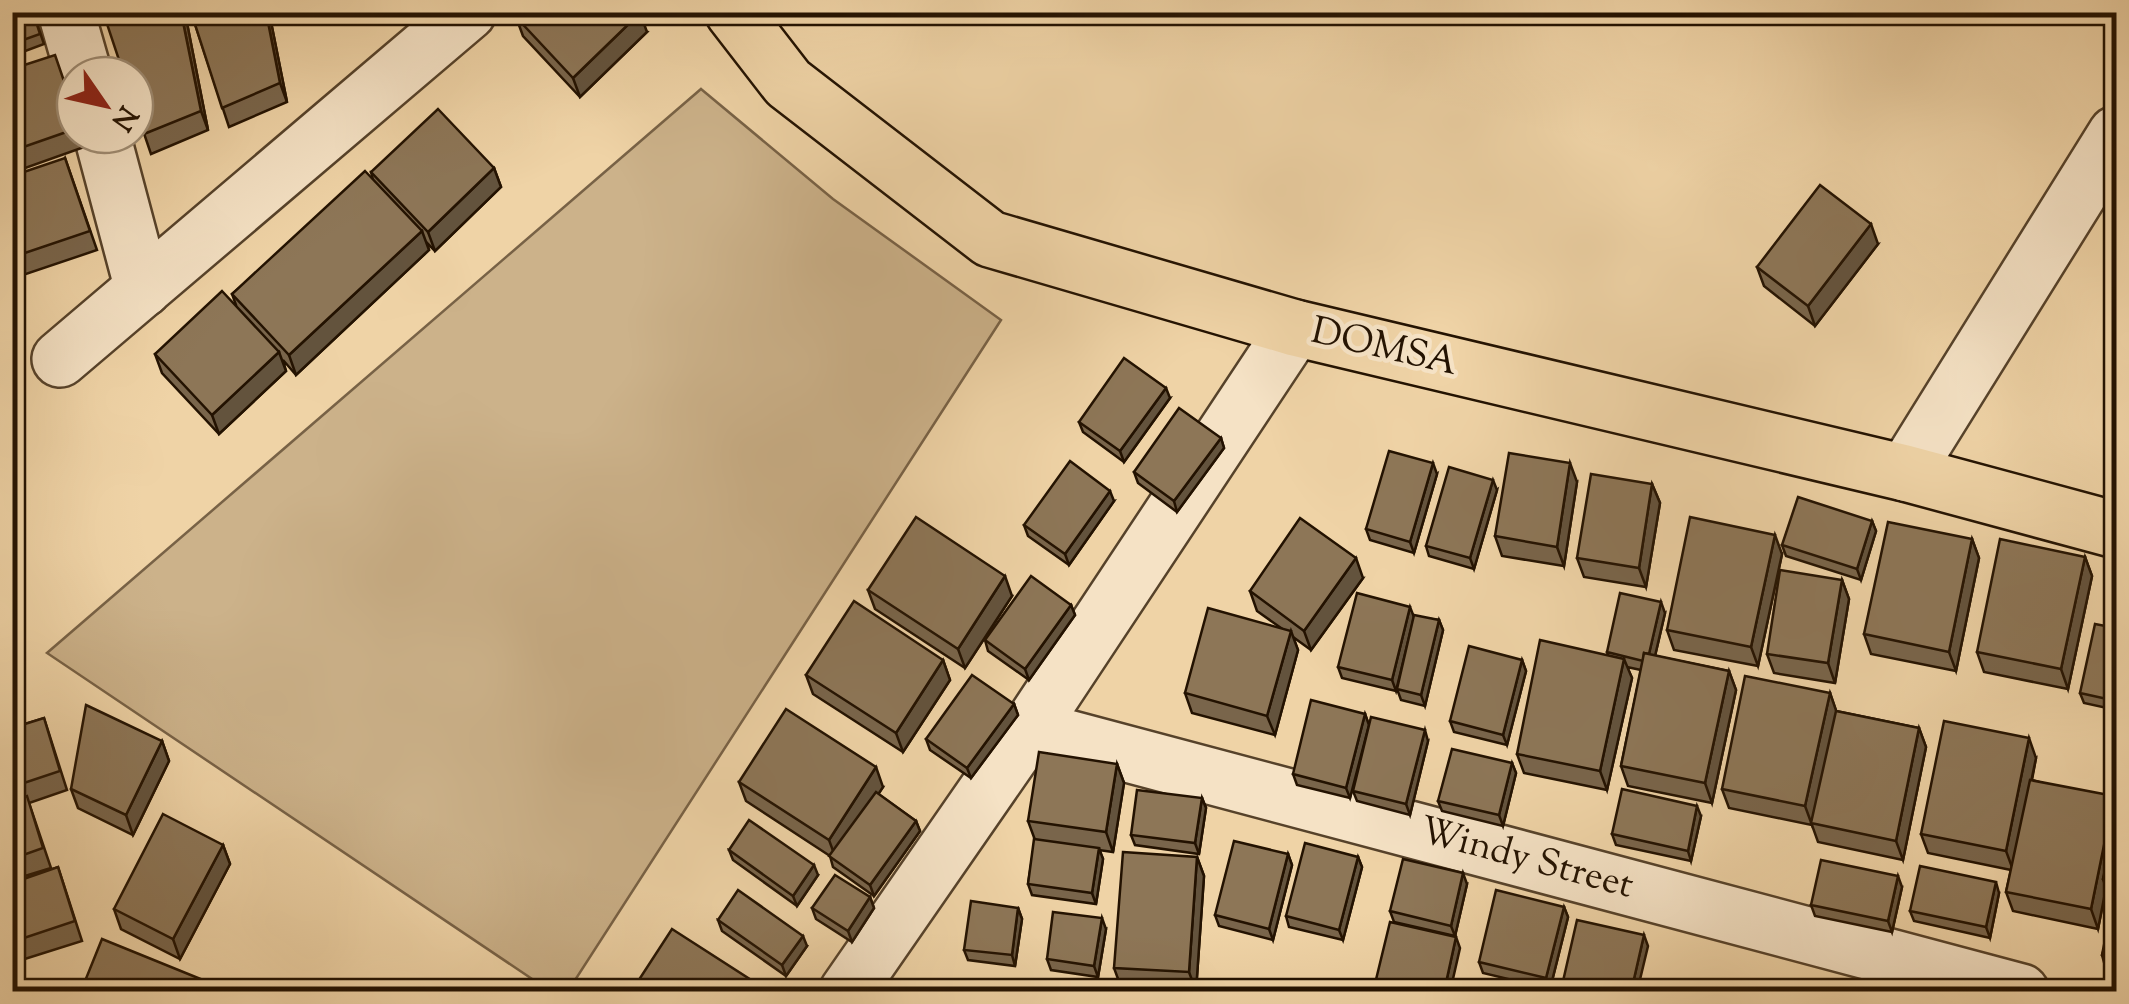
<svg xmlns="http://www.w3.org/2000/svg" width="2129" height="1004" font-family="'Sorts Mill Goudy',serif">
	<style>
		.green { fill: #ccb28a; stroke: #786246; stroke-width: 2.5 }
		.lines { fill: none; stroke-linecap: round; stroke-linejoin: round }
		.minor-casing { stroke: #56422a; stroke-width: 60 }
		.major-casing { stroke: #231201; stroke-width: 60 }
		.minor { stroke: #f5e2c5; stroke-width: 55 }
		.major { stroke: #efd3a6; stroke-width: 55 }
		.wall { fill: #79654b; stroke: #231201; stroke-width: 2.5 }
		.shaded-wall { fill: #63533d; stroke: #231201; stroke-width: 2.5 }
		.building { fill: #8d7657; stroke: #231201; stroke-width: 2.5 }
		.labels { text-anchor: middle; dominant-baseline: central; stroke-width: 9; stroke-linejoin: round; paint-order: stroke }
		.street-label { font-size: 38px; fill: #231201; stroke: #f5e2c5 }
	</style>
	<rect width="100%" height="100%" fill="#efd3a6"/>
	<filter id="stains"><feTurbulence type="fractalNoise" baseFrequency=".002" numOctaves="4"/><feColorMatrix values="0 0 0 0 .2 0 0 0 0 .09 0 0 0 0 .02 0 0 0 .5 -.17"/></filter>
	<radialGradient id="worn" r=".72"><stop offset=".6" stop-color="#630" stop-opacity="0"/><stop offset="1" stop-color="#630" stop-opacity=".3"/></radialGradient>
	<polygon class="green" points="701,89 833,199 1001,320 568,991 550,991 47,653"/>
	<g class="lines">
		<defs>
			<g id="minor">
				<polyline points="66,12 84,75"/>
				<polyline points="102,135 143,289"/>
				<polyline points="60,359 468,12"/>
				<polyline points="1905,473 2116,134"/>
				<polyline points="1030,728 2021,992"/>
				<polyline points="847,992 1030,728 1295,328"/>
			</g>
			<polyline id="major" points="733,12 788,83 990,239 1295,328 1905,473 2116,530"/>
		</defs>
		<use href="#minor" class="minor-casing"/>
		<use href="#major" class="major-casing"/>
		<use href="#minor" class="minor"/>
		<use href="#major" class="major"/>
	</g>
	<g class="wall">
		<polygon points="12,12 33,12 44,44 12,56"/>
		<polygon points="191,12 269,12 287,102 229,127"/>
		<polygon points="516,17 647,32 580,97 523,36"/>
		<polygon points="187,23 208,130 151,154 135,107"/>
		<polygon points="12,69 75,111 75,135 83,135 87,146 14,172"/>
		<polygon points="65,158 97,250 23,275 12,246"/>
		<polygon points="494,168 501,187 435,251 426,242 429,250 296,375 283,360 286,371 219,434 162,373 155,354 236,305 232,294 373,180 371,172"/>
		<polygon points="1878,244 1815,326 1764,286 1757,267"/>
		<polygon points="1170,398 1124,462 1083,432 1079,422"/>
		<polygon points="1221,438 1224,448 1177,512 1138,483 1134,472"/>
		<polygon points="1437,474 1414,553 1370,540 1366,529"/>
		<polygon points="1577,482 1564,566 1502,556 1495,536"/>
		<polygon points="1652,484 1660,503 1646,587 1584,577 1577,558"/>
		<polygon points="1497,490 1474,569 1429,556 1426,546"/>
		<polygon points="1114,501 1069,565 1028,536 1024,525"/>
		<polygon points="1872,521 1876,531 1861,580 1786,556 1782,545"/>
		<polygon points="1972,539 1979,558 1956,671 1871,654 1864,634"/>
		<polygon points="1782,554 1758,666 1674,650 1667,630"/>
		<polygon points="2085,557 2092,576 2068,689 1984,672 1977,652"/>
		<polygon points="1363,578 1311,650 1293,637 1298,650 1275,735 1192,713 1185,693 1281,628 1257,611 1250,591"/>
		<polygon points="1842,580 1849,599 1835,683 1774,673 1767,654"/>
		<polygon points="868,590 1012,596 965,668 875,609"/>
		<polygon points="1071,605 1075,615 1029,680 988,651 985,640"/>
		<polygon points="1665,613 1655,656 1729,671 1736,690 1712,803 1628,786 1621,766 1641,670 1627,667 1632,678 1607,790 1524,773 1517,754 1608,655 1607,652"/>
		<polygon points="1414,617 1439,620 1443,630 1425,706 1401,700 1397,689 1407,645 1396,691 1342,678 1338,667"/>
		<polygon points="2116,628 2116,710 2084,703 2080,693"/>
		<polygon points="943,660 950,680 903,752 813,694 806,675"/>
		<polygon points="1522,660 1526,671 1507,745 1454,732 1450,721"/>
		<polygon points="1830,693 1836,711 1919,728 1926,747 1903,860 1818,842 1812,825 1729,808 1722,789"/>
		<polygon points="1014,704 1018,715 971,778 930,750 926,739"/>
		<polygon points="1365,714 1369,725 1350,798 1297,785 1293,774"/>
		<polygon points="44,718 67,790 29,803 51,868 12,880 12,728"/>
		<polygon points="162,741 169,761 133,835 78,808 71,789"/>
		<polygon points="1428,741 1410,815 1357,801 1353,791"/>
		<polygon points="2036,758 2032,780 2116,804 2116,900 2110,899 2106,888 2098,929 2013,911 2006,892 2011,870 1928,853 1921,834"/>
		<polygon points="1512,763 1516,773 1503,826 1442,811 1438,801"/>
		<polygon points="1117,764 1124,783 1113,852 1099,850 1103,859 1096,904 1032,895 1028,884 1035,840 1028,821"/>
		<polygon points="739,782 883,787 878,794 916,821 920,831 874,896 833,867 830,856 746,801"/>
		<polygon points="1202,798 1206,808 1199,854 1135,845 1131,835"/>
		<polygon points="1701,816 1691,861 1616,845 1612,834"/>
		<polygon points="223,845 230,864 180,959 121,929 114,909"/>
		<polygon points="729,850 818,875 797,906 733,860"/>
		<polygon points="1288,854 1292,865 1273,940 1219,926 1215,915"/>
		<polygon points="1197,857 1204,876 1196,991 1121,987 1114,968"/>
		<polygon points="1358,857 1362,867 1343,940 1289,927 1286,916"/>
		<polygon points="58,867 82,941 12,963 12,883"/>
		<polygon points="1467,884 1455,936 1394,922 1390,911"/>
		<polygon points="1902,887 1892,932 1815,916 1811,905"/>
		<polygon points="1999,893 1990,938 1914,921 1910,911"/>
		<polygon points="870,897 874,908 852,942 816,919 812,908"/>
		<polygon points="1564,907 1568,917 1550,989 1483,973 1479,962"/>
		<polygon points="1018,908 1022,919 1015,966 968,960 964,950"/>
		<polygon points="2116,911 2116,968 2105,966 2102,955"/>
		<polygon points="718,920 807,946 786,976 722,931"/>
		<polygon points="1106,929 1098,977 1051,970 1047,959"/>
	</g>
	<g class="shaded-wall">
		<polygon points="181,12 183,12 187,23 208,130 201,111"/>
		<polygon points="266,12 269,12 287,102 280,83"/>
		<polygon points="640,13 647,32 580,97 573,78"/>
		<polygon points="494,168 501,187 435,251 428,232"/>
		<polygon points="1871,224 1878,244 1815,326 1808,306"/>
		<polygon points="422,231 429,250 296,375 289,355"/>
		<polygon points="279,352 286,371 219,434 212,415"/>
		<polygon points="1166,388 1170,398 1124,462 1120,451"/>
		<polygon points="1221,438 1224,448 1177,512 1174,501"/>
		<polygon points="1433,463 1437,474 1414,553 1410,542"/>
		<polygon points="1570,463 1577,482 1564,566 1557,547"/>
		<polygon points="1493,480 1497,490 1474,569 1470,558"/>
		<polygon points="1652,484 1660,503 1646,587 1639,568"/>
		<polygon points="1110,491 1114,501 1069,565 1065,554"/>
		<polygon points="1872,521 1876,531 1861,580 1857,569"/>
		<polygon points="1775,535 1782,554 1758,666 1751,647"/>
		<polygon points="1972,539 1979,558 1956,671 1949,652"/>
		<polygon points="2085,557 2092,576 2068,689 2061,669"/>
		<polygon points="1356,558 1363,578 1311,650 1304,631"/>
		<polygon points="1005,576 1012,596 965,668 958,649"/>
		<polygon points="1842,580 1849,599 1835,683 1828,663"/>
		<polygon points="1661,602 1665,613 1651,673 1647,662"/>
		<polygon points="1071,605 1075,615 1029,680 1025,669"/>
		<polygon points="1410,607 1414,617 1396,691 1392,680"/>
		<polygon points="1439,620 1443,630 1425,706 1421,695"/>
		<polygon points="1291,631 1298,650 1275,735 1267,716"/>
		<polygon points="1624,659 1632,678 1607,790 1600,771"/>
		<polygon points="943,660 950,680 903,752 896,733"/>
		<polygon points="1522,660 1526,671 1507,745 1503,735"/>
		<polygon points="1729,671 1736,690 1712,803 1705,783"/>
		<polygon points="1830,693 1837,713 1812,825 1805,806"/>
		<polygon points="1014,704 1018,715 971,778 967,768"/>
		<polygon points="1365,714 1369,725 1350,798 1346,788"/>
		<polygon points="1919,728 1926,747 1903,860 1896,841"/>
		<polygon points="1425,730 1428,741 1410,815 1406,804"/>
		<polygon points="2029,738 2036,758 2013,870 2006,851"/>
		<polygon points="162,741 169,761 133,835 126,815"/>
		<polygon points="1512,763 1516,773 1503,826 1499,815"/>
		<polygon points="1117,764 1124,783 1113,852 1106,832"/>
		<polygon points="876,767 883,787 836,859 829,840"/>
		<polygon points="2114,796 2116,804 2116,837 2103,879 2106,888 2098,929 2091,909"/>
		<polygon points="1202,798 1206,808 1199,854 1195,843"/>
		<polygon points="1697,806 1701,816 1691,861 1688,851"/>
		<polygon points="916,821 920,831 874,896 870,885"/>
		<polygon points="223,845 230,864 180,959 173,939"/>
		<polygon points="1099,848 1103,859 1096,904 1092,893"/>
		<polygon points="1288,854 1292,865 1273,940 1269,929"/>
		<polygon points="1197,857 1204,876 1196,991 1189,972"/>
		<polygon points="1358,857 1362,867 1343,940 1339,930"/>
		<polygon points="814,865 818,875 797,906 793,896"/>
		<polygon points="1463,873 1467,884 1455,936 1451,926"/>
		<polygon points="1898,876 1902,887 1892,932 1888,921"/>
		<polygon points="1996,882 1999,893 1990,938 1986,927"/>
		<polygon points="870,897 874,908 852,942 848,931"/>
		<polygon points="1564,907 1568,917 1550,989 1546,978"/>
		<polygon points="1018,908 1022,919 1015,966 1012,955"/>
		<polygon points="1102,918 1106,929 1098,977 1094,966"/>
		<polygon points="1644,935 1648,946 1637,992 1631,992"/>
		<polygon points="803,936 807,946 786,976 782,965"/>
		<polygon points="1456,937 1460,948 1450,992 1444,992"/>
	</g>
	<g class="building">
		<polygon points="12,12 33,12 40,34 12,44"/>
		<polygon points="142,12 181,12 201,111 144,134 135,107 135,75 124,75 106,21"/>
		<polygon points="191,12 266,12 280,83 222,108"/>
		<polygon points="521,12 639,12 640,13 573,78 516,17"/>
		<polygon points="55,55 75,113 75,129 12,151 12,69"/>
		<polygon points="438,109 494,168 428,232 371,172"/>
		<polygon points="65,158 90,231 16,256 12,246 12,176"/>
		<polygon points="365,171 422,231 289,355 232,294"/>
		<polygon points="1820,185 1871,224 1808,306 1757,267"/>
		<polygon points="222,291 279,352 212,415 155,354"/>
		<polygon points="1124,358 1166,388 1120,451 1079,422"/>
		<polygon points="1179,408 1221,438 1174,501 1134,472"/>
		<polygon points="1389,451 1433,463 1410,542 1366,529"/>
		<polygon points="1509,453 1570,463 1557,547 1495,536"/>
		<polygon points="1070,461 1110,491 1065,554 1024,525"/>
		<polygon points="1449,467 1493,480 1470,558 1426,546"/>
		<polygon points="1591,474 1652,484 1639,568 1577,558"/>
		<polygon points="1798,497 1872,521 1857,569 1782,545"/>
		<polygon points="916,517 1005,576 958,649 868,590"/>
		<polygon points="1690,517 1775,535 1751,647 1667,630"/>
		<polygon points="1300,518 1356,558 1304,631 1250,591"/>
		<polygon points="1888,522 1972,539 1949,652 1864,634"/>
		<polygon points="2000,539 2085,557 2061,669 1977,652"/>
		<polygon points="1780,570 1842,580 1828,663 1767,654"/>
		<polygon points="1031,576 1071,605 1025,669 985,640"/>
		<polygon points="1357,593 1410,607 1392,680 1338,667"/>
		<polygon points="1620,593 1661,602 1649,654 1644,653 1643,661 1607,652"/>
		<polygon points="854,601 943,660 896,733 806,675"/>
		<polygon points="1208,608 1291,631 1267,716 1185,693"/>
		<polygon points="1414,615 1439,620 1421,695 1397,689"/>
		<polygon points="2095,624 2116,628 2116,701 2080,693"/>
		<polygon points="1540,640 1624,659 1600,771 1517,754"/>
		<polygon points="1469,646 1522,660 1503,735 1450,721"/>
		<polygon points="1644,653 1729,671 1705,783 1621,766"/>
		<polygon points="972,675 1014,704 967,768 926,739"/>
		<polygon points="1745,676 1830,693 1805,806 1722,789"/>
		<polygon points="1311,700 1365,714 1346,788 1293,774"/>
		<polygon points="86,705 162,741 126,815 71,789"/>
		<polygon points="786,709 876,767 829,840 739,782"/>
		<polygon points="1836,711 1919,728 1896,841 1811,823"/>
		<polygon points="1371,717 1425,730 1406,804 1353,791"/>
		<polygon points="44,718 60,771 12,787 12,728"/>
		<polygon points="1944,721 2029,738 2006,851 1921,834"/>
		<polygon points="1452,749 1512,763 1499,815 1438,801"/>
		<polygon points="1039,752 1117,764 1106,832 1028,821"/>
		<polygon points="2030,780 2114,796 2091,909 2006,892"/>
		<polygon points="1622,789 1697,806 1688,851 1612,834"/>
		<polygon points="1137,790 1202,798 1195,843 1131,835"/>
		<polygon points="876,792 916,821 870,885 829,856"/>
		<polygon points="27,796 43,848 12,859 12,801"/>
		<polygon points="163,814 223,845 173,939 114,909"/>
		<polygon points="2116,815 2116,882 2103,879"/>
		<polygon points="749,820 814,865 793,896 729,850"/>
		<polygon points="1034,839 1099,848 1092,893 1028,884"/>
		<polygon points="1234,841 1288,854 1269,929 1215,915"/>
		<polygon points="1305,843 1358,857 1339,930 1286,916"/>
		<polygon points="1123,852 1197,857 1189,972 1114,968"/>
		<polygon points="1403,859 1463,873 1451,926 1390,911"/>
		<polygon points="1821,860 1898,876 1888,921 1811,905"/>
		<polygon points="1920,866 1996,882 1986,927 1910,911"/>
		<polygon points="58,867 75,921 12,942 12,883"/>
		<polygon points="835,875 870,897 848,931 812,908"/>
		<polygon points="738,890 803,936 782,965 718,920"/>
		<polygon points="1496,890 1564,907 1546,978 1479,962"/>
		<polygon points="971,901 1018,908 1012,955 964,950"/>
		<polygon points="2111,910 2116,911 2116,958 2102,955"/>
		<polygon points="1053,912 1102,918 1094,966 1047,959"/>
		<polygon points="1577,920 1644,935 1631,992 1561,990"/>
		<polygon points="1390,922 1456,937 1444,992 1373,992"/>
		<polygon points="672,929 762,987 759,992 631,992"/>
		<polygon points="102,939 208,982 204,992 96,992 83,986"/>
		<polygon points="484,985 498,992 482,992"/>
		<polygon points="1763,986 1788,992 1762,992"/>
		<polygon points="1891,987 1921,992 1890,992"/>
	</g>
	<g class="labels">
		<g class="street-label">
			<text transform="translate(1384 349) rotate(13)">DOMSA</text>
			<text transform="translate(1526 860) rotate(15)">Windy Street</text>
		</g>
	</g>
	<rect width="2129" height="1004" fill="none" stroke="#efd3a6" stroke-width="50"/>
	<rect x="15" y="15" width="2099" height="974" fill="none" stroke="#231201" stroke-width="5"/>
	<rect x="25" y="25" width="2079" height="954" fill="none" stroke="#231201" stroke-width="2.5"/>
	<g transform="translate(105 105) rotate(124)"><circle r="48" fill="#f5e2c5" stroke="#a18f77" stroke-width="2.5"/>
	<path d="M0-8L18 38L0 25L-18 38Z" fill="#8f2418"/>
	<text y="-15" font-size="28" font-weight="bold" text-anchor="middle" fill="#231201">N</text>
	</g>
	<rect width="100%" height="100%" filter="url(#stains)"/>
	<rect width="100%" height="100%" fill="url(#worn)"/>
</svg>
